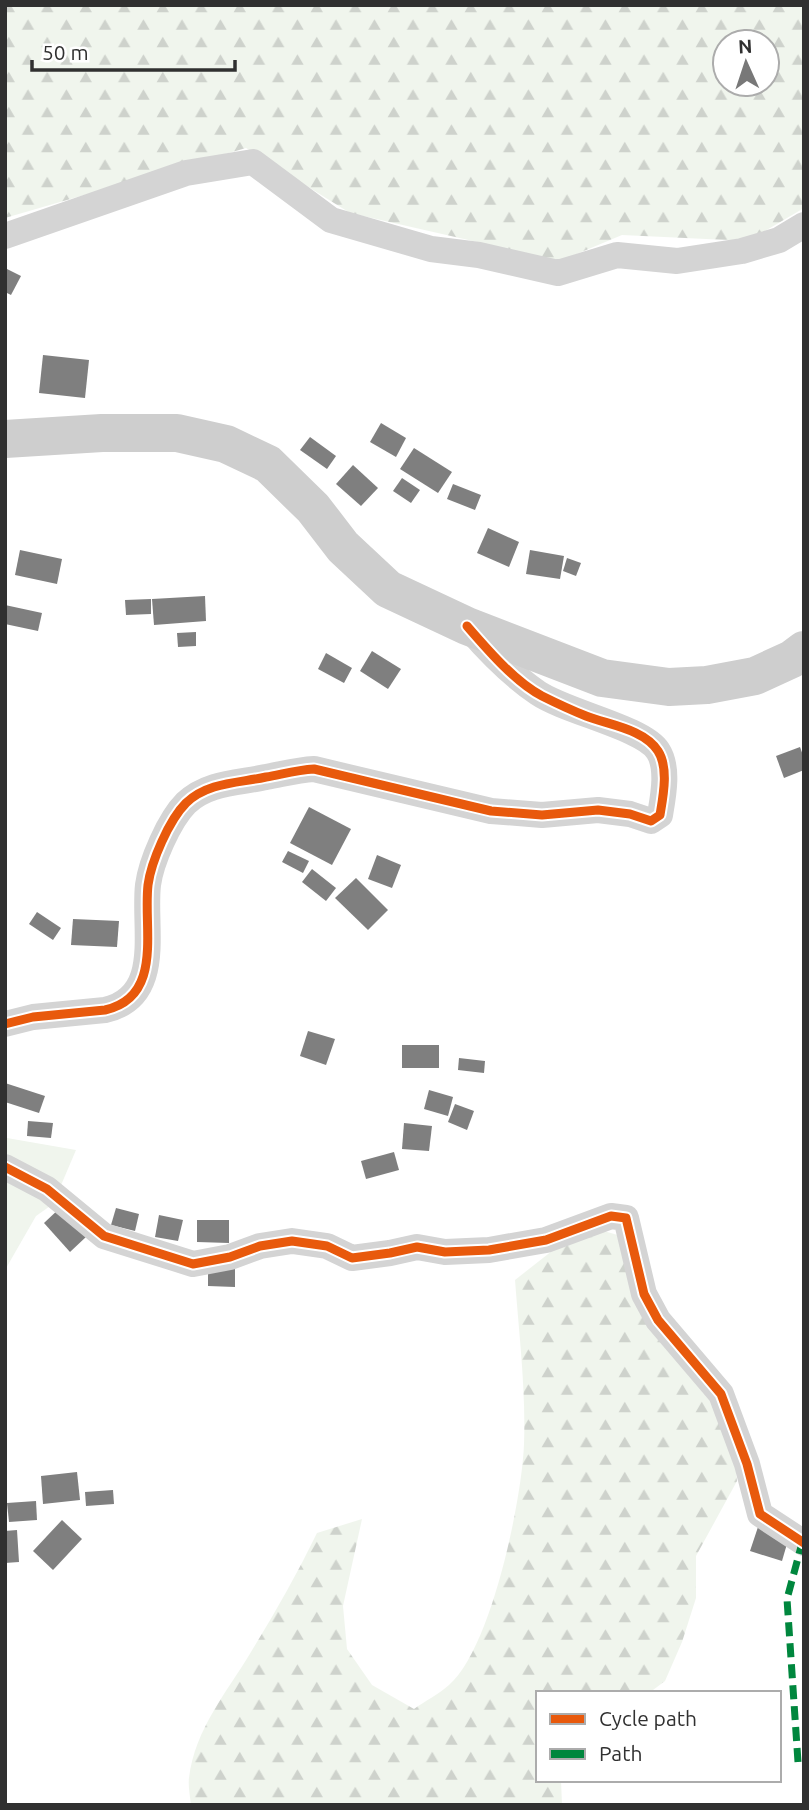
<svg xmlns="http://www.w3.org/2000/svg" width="809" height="1810" font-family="Ubuntu,sans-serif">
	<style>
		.grass { fill: #f0f5ed }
		.forest { fill: url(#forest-firs); fill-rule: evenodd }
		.building { fill: #7f7f7f }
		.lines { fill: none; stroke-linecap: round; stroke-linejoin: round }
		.minor { stroke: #d4d4d4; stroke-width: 26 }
		.secondary { stroke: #cecece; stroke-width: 38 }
		.quiet { stroke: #00873e; stroke-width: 7; stroke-dasharray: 14 7; stroke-linecap: butt }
		.cycleway-casing { stroke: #fff; stroke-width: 13 }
		.cycleway { stroke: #e8590c; stroke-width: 9 }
	</style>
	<defs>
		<pattern id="forest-firs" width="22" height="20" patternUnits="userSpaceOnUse" patternTransform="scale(1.75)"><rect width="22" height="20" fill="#f0f5ed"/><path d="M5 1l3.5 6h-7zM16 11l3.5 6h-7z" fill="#ced2cc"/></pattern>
	</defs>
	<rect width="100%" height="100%" fill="#fff"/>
	<polygon class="grass" points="7,1138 76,1150 53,1204 36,1216 5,1270 5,1139"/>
	<g class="forest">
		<path d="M5,5H804V208L748,241L622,235L560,261L350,213L246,148L5,218ZM725,42H767V84H725Z"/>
		<path d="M597,1229L621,1236L714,1394L733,1446L737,1481L696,1556V1598L682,1642L665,1681L649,1693H538V1780H561L562,1805H191C190,1796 188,1786 189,1778C195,1729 227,1692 251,1652C275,1613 297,1574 317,1533L362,1519L343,1606L347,1649L372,1685L414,1709C425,1701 439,1694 449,1685C491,1649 522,1500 524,1444C526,1390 519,1334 515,1280L557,1247Z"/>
	</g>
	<g class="building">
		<polygon points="5,268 21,276 11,295 5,292"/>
		<polygon points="43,355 89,360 85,398 39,393"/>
		<polygon points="381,423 406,438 396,457 370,442"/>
		<polygon points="310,437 336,456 327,469 300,450"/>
		<polygon points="414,448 452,472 438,493 400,469"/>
		<polygon points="353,465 378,488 361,506 336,484"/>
		<polygon points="402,478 420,490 411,503 393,491"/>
		<polygon points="453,484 481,495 475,510 447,499"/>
		<polygon points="488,528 519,542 509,567 477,553"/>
		<polygon points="20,550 62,559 57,584 15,575"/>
		<polygon points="530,550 564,556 560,579 526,574"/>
		<polygon points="567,558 581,563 576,576 563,571"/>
		<polygon points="205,596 206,621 154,625 152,599"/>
		<polygon points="151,599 151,614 126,615 125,600"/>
		<polygon points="5,605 42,613 38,631 5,624"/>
		<polygon points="196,632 196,646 178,647 177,633"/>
		<polygon points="372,651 401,669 388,689 360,671"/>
		<polygon points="326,653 352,668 344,683 318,669"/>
		<polygon points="800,747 804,758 804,770 784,778 776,756"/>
		<polygon points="309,807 351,829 332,865 290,843"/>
		<polygon points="288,851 309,861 303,873 282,862"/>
		<polygon points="377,855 401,865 392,888 368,879"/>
		<polygon points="312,869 336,888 326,901 302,882"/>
		<polygon points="356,878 388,910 368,930 335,898"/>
		<polygon points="37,912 61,928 53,940 29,924"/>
		<polygon points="73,919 119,921 117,947 71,945"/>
		<polygon points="308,1031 335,1039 326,1065 300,1056"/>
		<rect x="402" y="1045" width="37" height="23"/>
		<polygon points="459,1058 485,1061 484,1073 458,1070"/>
		<polygon points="5,1083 45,1096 39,1113 5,1102"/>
		<polygon points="429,1090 453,1097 448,1116 424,1109"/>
		<polygon points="455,1104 474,1111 467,1130 448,1122"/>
		<polygon points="28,1121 53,1123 51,1138 27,1136"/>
		<polygon points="404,1123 432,1126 429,1151 402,1149"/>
		<polygon points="394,1152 399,1170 366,1179 361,1161"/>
		<polygon points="61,1207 87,1236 70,1252 44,1223"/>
		<polygon points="116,1208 139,1214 135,1231 111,1225"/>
		<polygon points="159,1215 183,1220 178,1241 155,1237"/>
		<polygon points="197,1220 229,1220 229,1243 197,1242"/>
		<polygon points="208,1268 235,1268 235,1287 208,1286"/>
		<polygon points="77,1472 80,1500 43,1504 41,1476"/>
		<polygon points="113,1490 114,1504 86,1506 85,1492"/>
		<polygon points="36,1501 37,1520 9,1522 7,1503"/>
		<polygon points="62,1520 82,1539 53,1570 33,1551"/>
		<polygon points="758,1527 789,1537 782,1561 750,1551"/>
		<polygon points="17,1530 19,1562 5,1563 5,1531"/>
	</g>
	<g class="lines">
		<g class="minor">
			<polyline points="5,236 186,173 253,162 331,220 431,249 479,255 558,273 617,255 677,261 742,251 779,240 804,225"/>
			<path d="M5,1024L33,1017L105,1010C164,997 143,928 148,885C151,862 169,820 186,803C208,782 239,783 266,777C283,774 297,770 314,769L491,811L542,815L598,810L630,814L651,821L660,815C663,797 669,768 658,751C644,728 566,712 538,693C513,676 491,654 471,631"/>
			<polyline points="5,1167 47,1189 104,1236 193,1264 230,1257 260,1246 292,1241 327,1246 352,1258 390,1253 417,1247 445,1252 489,1250 546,1240 611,1216 626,1218 644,1294 658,1320 721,1394 747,1464 760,1514 804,1543"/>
		</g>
		<polyline class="secondary" points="5,439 102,433 177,433 226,444 268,464 313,508 343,547 388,589 467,626 602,678 669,687 707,685 755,676 792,659 804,650"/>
		<polyline class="quiet" points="798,1762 787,1599 802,1543"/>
		<defs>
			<g id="cycleway">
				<path d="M5,1024L33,1017L105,1010C164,997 143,928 148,885C151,862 169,820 186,803C208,782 239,783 266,777C283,774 297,770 314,769L491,811L542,815L598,810L630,814L651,821L660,815C663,797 669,768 658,751C644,729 609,725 586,716C571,710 556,703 542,696C515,682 487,649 467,626"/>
				<polyline points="5,1167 47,1189 104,1236 193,1264 230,1257 260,1246 292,1241 327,1246 352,1258 390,1253 417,1247 445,1252 489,1250 546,1240 611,1216 626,1218 644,1294 658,1320 721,1394 747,1464 760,1514 804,1543"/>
			</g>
		</defs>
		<use href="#cycleway" class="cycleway-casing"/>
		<use href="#cycleway" class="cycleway"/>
	</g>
	<rect width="809" height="1810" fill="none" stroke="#303030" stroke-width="14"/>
	<rect x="536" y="1691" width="245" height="91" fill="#ffffff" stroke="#acacac" stroke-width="2"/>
	<rect x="550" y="1714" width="35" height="10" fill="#e8590c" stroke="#acacac" stroke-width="2"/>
	<text x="599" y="1726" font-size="21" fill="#303030">Cycle path</text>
	<rect x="550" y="1749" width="35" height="10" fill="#00873e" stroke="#acacac" stroke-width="2"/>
	<text x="599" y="1761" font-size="21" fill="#303030">Path</text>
	<g transform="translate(746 63) rotate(357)"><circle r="33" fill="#ffffff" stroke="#acacac" stroke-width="2"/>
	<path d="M0-5L12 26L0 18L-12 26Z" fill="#787878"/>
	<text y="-10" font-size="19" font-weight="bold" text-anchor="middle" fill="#303030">N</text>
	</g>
	<path d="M32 60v10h203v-10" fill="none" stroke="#303030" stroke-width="3.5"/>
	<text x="42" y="60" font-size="21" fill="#303030" stroke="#ffffff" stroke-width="5" paint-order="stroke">50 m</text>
</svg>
